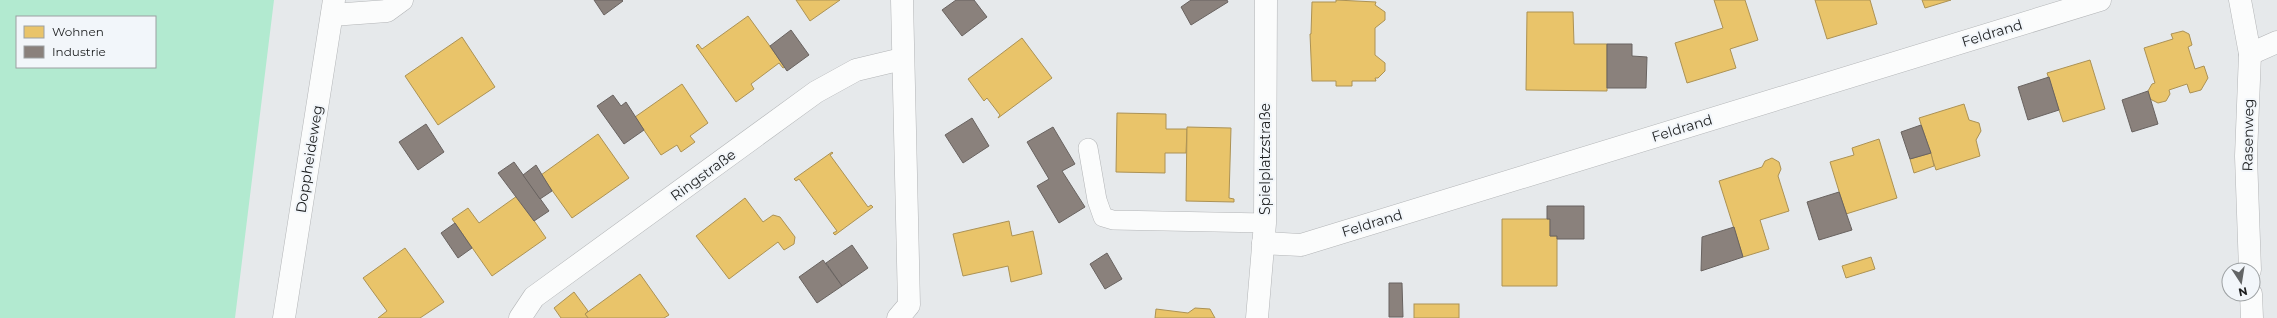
<svg xmlns="http://www.w3.org/2000/svg" width="2277" height="318" font-family="Montserrat,sans-serif">
	<style>
		.green { fill: #b2ead0; fill-rule: evenodd }
		.homes { fill: #e9c46a; stroke: #ac9254 }
		.industry { fill: #8a817c; stroke: #696360 }
		.lines { fill: none; stroke-linecap: round; stroke-linejoin: round }
		.service-casing { stroke: #b3b5b7; stroke-width: 20 }
		.minor-casing { stroke: #b3b5b7; stroke-width: 23 }
		.service { stroke: #fbfcfc; stroke-width: 19 }
		.minor { stroke: #fbfcfc; stroke-width: 22 }
		.labels { text-anchor: middle; dominant-baseline: central; stroke-width: 4; stroke-linejoin: round; paint-order: stroke }
		.street-label { font-size: 14px; fill: #1c1e1f; stroke: #f2f6fa }
	</style>
	<rect width="100%" height="100%" fill="#e6e9eb"/>
	<path class="green" d="M0,0H274L235,318H0ZM17,17H155V67H17Z"/>
	<g class="homes">
		<polygon points="796,0 840,0 810,21"/>
		<polygon points="1336,0 1376,2 1375,5 1385,12 1385,20 1375,28 1375,55 1385,63 1385,71 1378,78 1375,78 1376,81 1352,81 1352,86 1336,86 1336,81 1312,81 1310,34 1311,34 1312,2 1336,2"/>
		<polygon points="1714,0 1745,0 1758,40 1730,49 1736,68 1687,83 1675,43 1723,28"/>
		<polygon points="1815,0 1870,0 1877,24 1827,39"/>
		<polygon points="1922,0 1951,0 1925,8"/>
		<polygon points="1527,12 1573,12 1574,44 1607,44 1607,91 1526,90"/>
		<polygon points="748,16 785,67 783,68 779,63 751,84 754,89 736,102 696,46 698,44 702,49"/>
		<polygon points="2183,31 2189,34 2192,45 2188,47 2195,69 2204,66 2208,78 2201,90 2190,93 2187,84 2169,90 2170,94 2166,101 2158,103 2150,99 2148,91 2152,84 2155,83 2144,48 2173,39 2171,34"/>
		<polygon points="462,37 495,87 438,125 405,76"/>
		<polygon points="1022,38 1052,78 998,118 1000,115 987,98 984,101 968,79"/>
		<polygon points="2090,60 2105,109 2063,122 2047,73"/>
		<polygon points="682,84 708,123 690,136 695,142 681,152 677,145 661,155 635,117"/>
		<polygon points="1964,104 1969,120 1979,123 1981,131 1976,140 1980,156 1936,170 1919,118"/>
		<polygon points="1117,113 1166,114 1166,129 1187,129 1186,153 1165,153 1165,173 1116,172"/>
		<polygon points="1187,127 1231,128 1229,198 1234,199 1234,202 1186,201"/>
		<polygon points="598,134 629,178 572,218 541,175"/>
		<polygon points="1879,139 1897,198 1846,214 1830,162 1854,155 1852,148"/>
		<polygon points="832,152 833,153 830,155 868,207 871,205 873,207 835,235 833,233 837,231 799,179 796,181 794,179"/>
		<polygon points="1931,153 1934,166 1914,173 1910,159"/>
		<polygon points="1772,158 1779,162 1781,169 1778,176 1789,211 1760,220 1769,249 1743,257 1719,181 1762,167 1765,161"/>
		<polygon points="517,196 546,238 492,276 452,219 468,208 479,223"/>
		<polygon points="745,198 763,222 773,215 780,217 795,237 794,244 784,250 778,242 729,279 696,236"/>
		<polygon points="1502,219 1550,219 1550,236 1557,236 1557,286 1502,286"/>
		<polygon points="1009,221 1012,236 1033,231 1042,274 1011,282 1008,266 963,276 953,234"/>
		<polygon points="405,248 444,302 420,318 378,318 387,311 363,278"/>
		<polygon points="1871,257 1875,269 1846,278 1842,266"/>
		<polygon points="640,274 669,315 664,318 588,318 585,314"/>
		<polygon points="574,292 588,311 585,314 588,318 561,318 554,308"/>
		<rect x="1414" y="304" width="45" height="14"/>
		<polygon points="1195,308 1210,309 1215,318 1155,318 1156,309 1188,313"/>
	</g>
	<g class="industry">
		<polygon points="594,0 622,0 623,1 604,15"/>
		<polygon points="956,0 974,0 987,17 962,36 942,10"/>
		<polygon points="1191,0 1227,0 1228,2 1191,25 1181,7"/>
		<polygon points="791,30 809,55 787,71 770,46"/>
		<polygon points="1607,44 1632,44 1632,56 1647,57 1646,88 1607,88"/>
		<polygon points="2049,77 2059,110 2028,120 2018,87"/>
		<polygon points="2148,91 2158,124 2132,132 2122,100"/>
		<polygon points="613,95 621,106 626,102 644,130 624,144 597,106"/>
		<polygon points="972,118 989,146 963,163 945,135"/>
		<polygon points="426,124 444,152 418,170 399,142"/>
		<polygon points="1921,125 1931,153 1910,159 1901,132"/>
		<polygon points="1053,127 1075,164 1062,171 1085,207 1059,223 1037,186 1049,179 1027,142"/>
		<polygon points="514,162 549,211 534,221 498,173"/>
		<polygon points="536,165 552,191 540,199 523,175"/>
		<polygon points="1839,192 1852,230 1819,240 1807,202"/>
		<polygon points="1547,206 1584,206 1584,239 1557,239 1557,236 1550,236 1550,219 1547,219"/>
		<polygon points="455,223 472,248 458,258 441,233"/>
		<polygon points="1734,227 1743,257 1701,271 1702,237"/>
		<polygon points="852,245 868,268 842,286 826,263"/>
		<polygon points="1107,253 1122,279 1105,289 1090,264"/>
		<polygon points="823,260 842,286 817,303 799,277"/>
		<polygon points="1389,283 1402,283 1403,317 1389,317"/>
	</g>
	<g class="lines">
		<defs>
			<polyline id="service" points="1088,148 1097,200 1103,217 1113,220 1265,223"/>
			<g id="minor">
				<polyline points="2240,0 2250,54 2246,156 2250,270"/>
				<polyline points="332,15 387,11 402,0"/>
				<polyline points="2250,54 2277,42"/>
				<polyline points="1263,243 1301,245 2100,0"/>
				<polyline points="2251,294 2252,318"/>
				<polyline points="284,318 334,0"/>
				<polyline points="520,318 534,297 816,92 856,70 902,59"/>
				<polyline points="898,318 909,305 902,0"/>
				<polyline points="1257,318 1265,223 1266,0"/>
			</g>
		</defs>
		<use href="#service" class="service-casing"/>
		<use href="#minor" class="minor-casing"/>
		<use href="#service" class="service"/>
		<use href="#minor" class="minor"/>
	</g>
	<g class="labels">
		<g class="street-label">
			<text transform="translate(1992 33) rotate(-17)">Feldrand</text>
			<text transform="translate(1682 128) rotate(-17)">Feldrand</text>
			<text transform="translate(2248 135) rotate(-89)">Rasenweg</text>
			<text transform="translate(309 159) rotate(-81)">Doppheideweg</text>
			<text transform="translate(1265 159) rotate(-90)">Spielplatzstraße</text>
			<text transform="translate(703 175) rotate(-36)">Ringstraße</text>
			<text transform="translate(1372 223) rotate(-17)">Feldrand</text>
		</g>
	</g>
	<rect x="16" y="16" width="140" height="52" fill="#f2f6fa" stroke="#9ca0a2"/>
	<rect x="24" y="26" width="20" height="12" fill="#e9c46a" stroke="#9ca0a2"/>
	<text x="52" y="36" font-size="12" fill="#1c1e1f">Wohnen</text>
	<rect x="24" y="46" width="20" height="12" fill="#8a817c" stroke="#9ca0a2"/>
	<text x="52" y="56" font-size="12" fill="#1c1e1f">Industrie</text>
	<g transform="translate(2241 282) rotate(168)"><circle r="19" fill="#f2f6fa" stroke="#9ca0a2"/>
	<path d="M0-3L7 15L0 10L-7 15Z" fill="#636566"/>
	<text y="-6" font-size="11" font-weight="bold" text-anchor="middle" fill="#1c1e1f">N</text>
	</g>
</svg>
